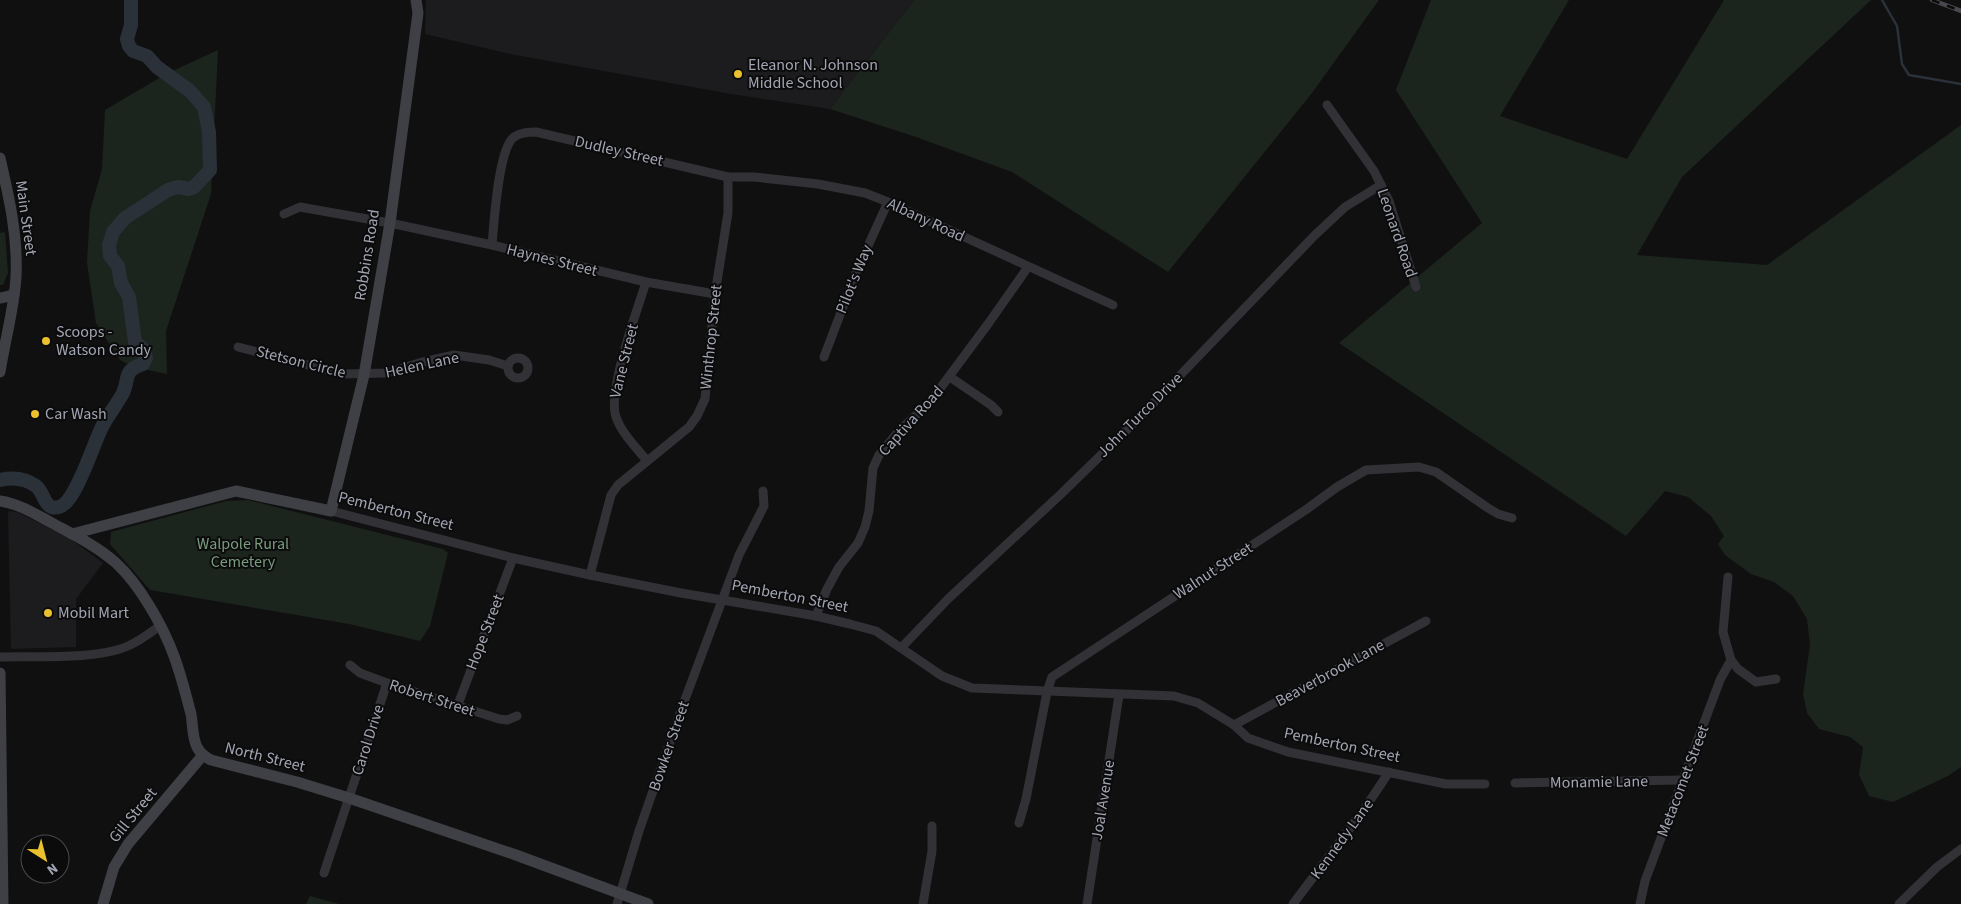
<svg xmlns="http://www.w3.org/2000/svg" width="1961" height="904" font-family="'Source Sans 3',sans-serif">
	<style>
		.built { fill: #1c1c1e }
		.green { fill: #1c241e }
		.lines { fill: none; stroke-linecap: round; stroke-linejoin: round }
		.stream { stroke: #2a3139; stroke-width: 2.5 }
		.river { stroke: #2a3139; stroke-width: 14 }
		.street { stroke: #313136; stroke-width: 9 }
		.secondary { stroke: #3f4046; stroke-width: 11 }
		.rail-casing { stroke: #48494f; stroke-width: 4.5 }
		.rail { stroke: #0b0b0c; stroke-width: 2.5; stroke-dasharray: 8; stroke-linecap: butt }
		.poi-dot { fill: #eac02f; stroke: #0b0b0c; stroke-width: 2 }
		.labels { text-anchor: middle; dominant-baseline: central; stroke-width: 4; stroke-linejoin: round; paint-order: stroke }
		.poi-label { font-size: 16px; fill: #a2a5b2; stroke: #0b0b0c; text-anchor: start }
		.street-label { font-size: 16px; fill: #a2a5b2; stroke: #0b0b0c }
		.park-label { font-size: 16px; fill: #799c7f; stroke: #0b0b0c }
	</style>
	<rect width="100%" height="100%" fill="#101011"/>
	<g class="built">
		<polygon points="426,0 914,0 830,109 731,94 510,54 425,34"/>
		<polygon points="8,511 17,512 68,537 103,563 76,599 76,647 11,649"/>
	</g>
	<g class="green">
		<polygon points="914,0 1379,0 1312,93 1168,272 1012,172 916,137 830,109"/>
		<polygon points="1431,0 1569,0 1500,116 1627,159 1724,0 1871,0 1682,177 1637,255 1767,265 1961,125 1961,767 1948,776 1893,802 1869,796 1859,775 1863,747 1850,737 1819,729 1807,713 1803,694 1810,645 1807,619 1793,596 1774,582 1751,574 1725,555 1718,544 1724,536 1711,516 1688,497 1665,491 1626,536 1339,343 1482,223 1396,90"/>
		<polygon points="218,50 211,194 166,331 167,374 134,367 120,360 96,323 87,263 90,211 102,169 105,110 166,74"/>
		<polygon points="5,232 8,273 3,285 0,285 0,233"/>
		<polygon points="248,500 443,549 448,553 430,626 420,641 349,624 150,590 110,544 111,532 226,501"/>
		<polygon points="310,896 339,904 306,904"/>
	</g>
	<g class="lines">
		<polyline class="stream" points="1882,0 1897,26 1902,64 1909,75 1961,84"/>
		<path class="river" d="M0,480C13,477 25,478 36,486C45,493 44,511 59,507C76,503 94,441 103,425C109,414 117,404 123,393C130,378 122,371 143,364L146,358L144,350L135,342L129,297L121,283L118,266L110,256L109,245L113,232L125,218L168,190L178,187L189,189L194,187L210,170L209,132L204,107L190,91L157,67L147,56L133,51L129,46L127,39L131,25V0"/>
		<g class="street">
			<polyline points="1327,105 1374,171 1389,201 1416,287"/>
			<polyline points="284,214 300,207 390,223 492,245 646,282 715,294"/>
			<path d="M492,245C494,224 498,149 514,137C521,132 529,132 536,132L728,177H754L818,184L865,193L888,202L1113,305"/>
			<path d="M646,282C637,311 607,392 616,417C622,434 636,447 647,461"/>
			<polyline points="238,347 343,374 387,373 419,363 454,355 489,360 508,366"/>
			<polyline points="824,357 857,270 888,202"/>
			<circle cx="518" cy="368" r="10"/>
			<polyline points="950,377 991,405 998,412"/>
			<polyline points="331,511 513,558 590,575 681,593 816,616 850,624 876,631 942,676 972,688 1174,696 1198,703 1234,725 1248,738 1288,752 1446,784 1485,784"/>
			<polyline points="590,575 611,495 618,485 689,427 697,416 705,399 715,294 728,213 728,177"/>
			<polyline points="816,616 827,589 839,567 858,543 865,527 869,511 873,468 879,455 898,432 930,402 988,324 1028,267"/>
			<polyline points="901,648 948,599 1061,494 1140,417 1314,236 1345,207 1381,185"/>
			<path d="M0,657C36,656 96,660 128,646C140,641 150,633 161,625"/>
			<polyline points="1731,660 1738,669 1756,682 1776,679"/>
			<polyline points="350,665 360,673 387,683 499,719 507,720 517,716"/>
			<polyline points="457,707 513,558"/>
			<polyline points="1234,725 1426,621"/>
			<polyline points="1515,783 1683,780"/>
			<polyline points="1019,823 1026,799 1047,692 1052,677 1307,509 1337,487 1366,470 1419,467 1436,472 1488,508 1498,514 1512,518"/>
			<polyline points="324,873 387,683"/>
			<polyline points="617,904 639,831 684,702 739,555 764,506 763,491"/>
			<polyline points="923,904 932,851 932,826"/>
			<polyline points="1087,904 1119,695"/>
			<polyline points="1293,904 1363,811 1389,772"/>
			<polyline points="1640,904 1645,881 1720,680 1731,660 1723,632 1728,577"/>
			<polyline points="1899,904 1937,867 1961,849"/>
		</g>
		<g class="secondary">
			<path d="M0,158C9,197 18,236 16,277C14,309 5,340 0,372"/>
			<polyline points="0,298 14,295"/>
			<path d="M0,501C20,504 35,514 52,523C74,535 97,546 116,563C140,585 163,626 174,656C181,675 186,695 191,714C193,725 192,737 197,747C200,753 205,757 211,760L297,782L349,798L516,855L648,904"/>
			<polyline points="72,534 236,491 331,511 364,375 390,223 418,13 416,0"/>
			<polyline points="0,673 3,904"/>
			<polyline points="103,904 114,867 128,844 203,755"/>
		</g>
		<defs>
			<polyline id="rail" points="1932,0 1961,11"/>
		</defs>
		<use href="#rail" class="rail-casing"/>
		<use href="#rail" class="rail"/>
	</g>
	<g class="poi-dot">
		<circle cx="738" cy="74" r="5"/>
		<circle cx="46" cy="341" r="5"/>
		<circle cx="35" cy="414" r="5"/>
		<circle cx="48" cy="613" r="5"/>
	</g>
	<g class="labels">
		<g class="poi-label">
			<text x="748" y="65">Eleanor N. Johnson<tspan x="748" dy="18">Middle School</tspan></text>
			<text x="56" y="332">Scoops -<tspan x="56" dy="18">Watson Candy</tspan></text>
			<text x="45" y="414">Car Wash</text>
			<text x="58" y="613">Mobil Mart</text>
		</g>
		<g class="street-label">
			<text transform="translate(619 151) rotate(13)">Dudley Street</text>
			<text transform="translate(26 218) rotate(82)">Main Street</text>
			<text transform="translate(926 220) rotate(25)">Albany Road</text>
			<text transform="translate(1397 233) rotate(71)">Leonard Road</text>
			<text transform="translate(367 255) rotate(-81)">Robbins Road</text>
			<text transform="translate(552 260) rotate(14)">Haynes Street</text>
			<text transform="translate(854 279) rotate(-68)">Pilot's Way</text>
			<text transform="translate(711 337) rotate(-84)">Winthrop Street</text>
			<text transform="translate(624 361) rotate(-76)">Vane Street</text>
			<text transform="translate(301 362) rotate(14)">Stetson Circle</text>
			<text transform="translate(422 365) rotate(-12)">Helen Lane</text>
			<text transform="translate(1140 415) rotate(-45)">John Turco Drive</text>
			<text transform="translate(911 421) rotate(-48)">Captiva Road</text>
			<text transform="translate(396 511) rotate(14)">Pemberton Street</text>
			<text transform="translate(1213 571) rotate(-33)">Walnut Street</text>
			<text transform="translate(790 596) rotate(11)">Pemberton Street</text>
			<text transform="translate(485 632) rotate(-69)">Hope Street</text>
			<text transform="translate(1330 673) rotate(-29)">Beaverbrook Lane</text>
			<text transform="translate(432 698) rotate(18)">Robert Street</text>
			<text transform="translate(368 740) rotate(-72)">Carol Drive</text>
			<text transform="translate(1342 745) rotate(12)">Pemberton Street</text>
			<text transform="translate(669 746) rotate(-71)">Bowker Street</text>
			<text transform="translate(265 757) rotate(14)">North Street</text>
			<text transform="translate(1683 781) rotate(-69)">Metacomet Street</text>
			<text transform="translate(1599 782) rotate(-1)">Monamie Lane</text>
			<text transform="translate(1103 800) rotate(-81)">Joal Avenue</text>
			<text transform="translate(133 815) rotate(-51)">Gill Street</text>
			<text transform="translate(1342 839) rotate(-54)">Kennedy Lane</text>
		</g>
		<g class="park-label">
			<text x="243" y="544">Walpole Rural<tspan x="243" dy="18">Cemetery</tspan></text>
		</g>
	</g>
	<g transform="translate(45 859) rotate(144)"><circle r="24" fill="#0b0b0c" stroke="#47494e"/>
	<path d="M0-4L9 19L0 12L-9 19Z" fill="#eac02f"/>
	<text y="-8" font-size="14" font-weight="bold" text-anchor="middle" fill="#a2a5b2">N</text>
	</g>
</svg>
